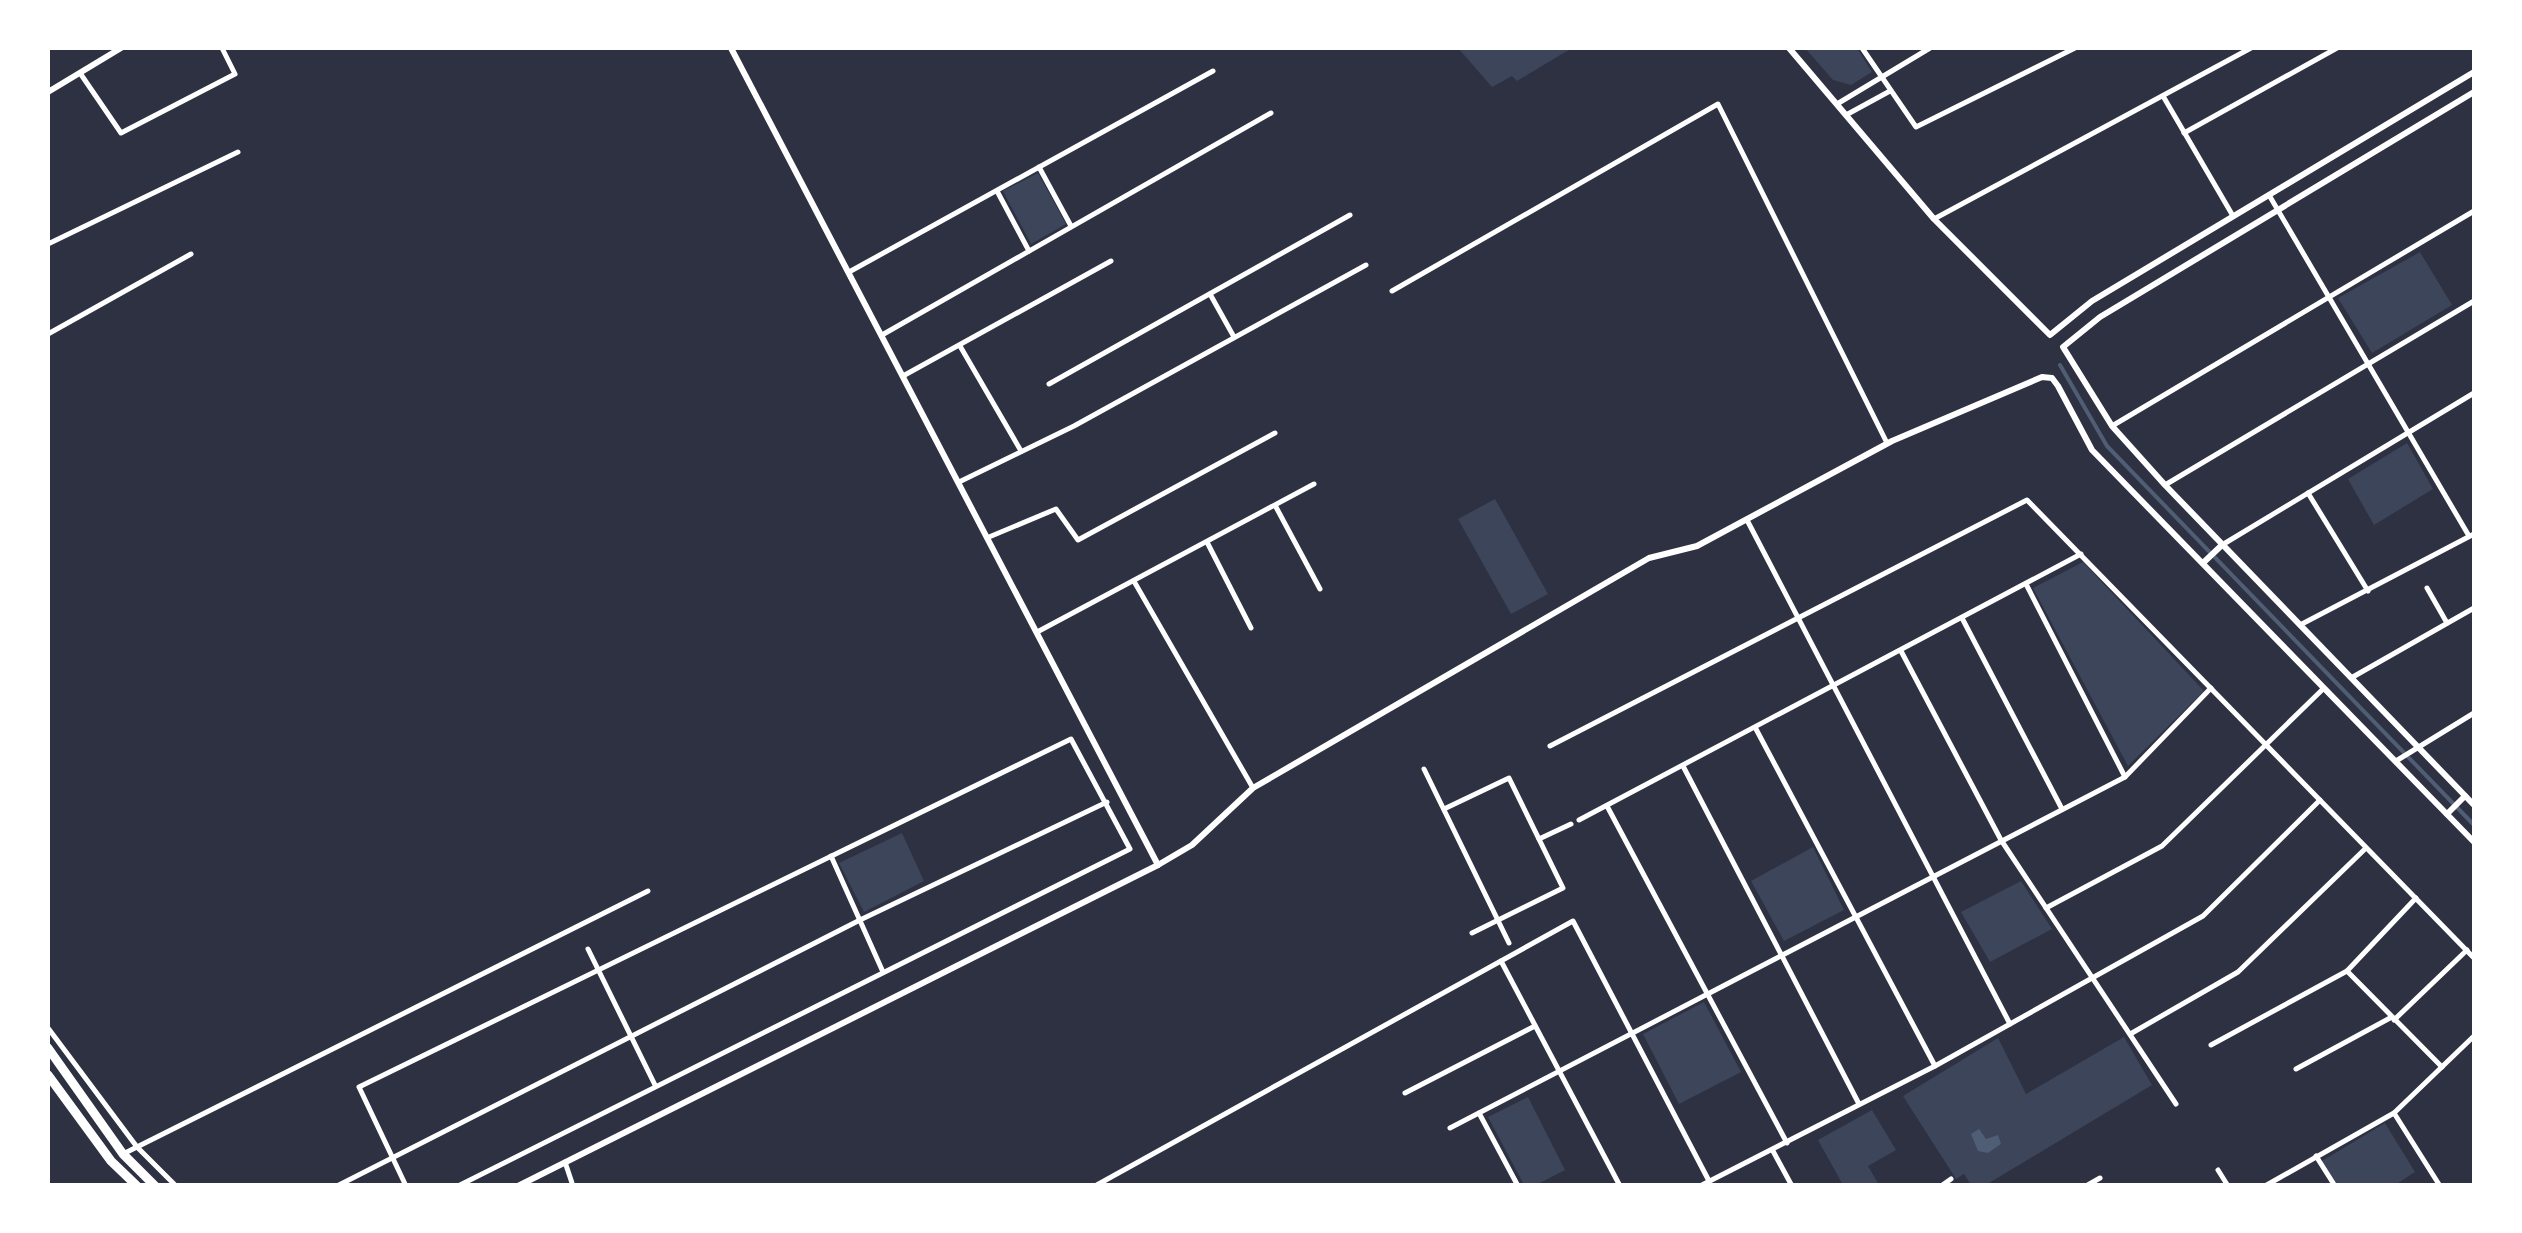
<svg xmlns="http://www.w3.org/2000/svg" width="2522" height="1233" font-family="'Nunito Sans',sans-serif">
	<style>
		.green { fill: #3c4559 }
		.water { fill: #4f5d75 }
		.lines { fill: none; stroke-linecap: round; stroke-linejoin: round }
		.stream { stroke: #4f5d75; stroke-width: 4 }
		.minor { stroke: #fff; stroke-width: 5 }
		.tertiary { stroke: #fff; stroke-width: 6 }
		.trunk { stroke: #fff; stroke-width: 9 }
	</style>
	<rect width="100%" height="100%" fill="#2d3142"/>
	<g class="green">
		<polygon points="1458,48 1572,48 1517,81 1512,76 1492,87"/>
		<polygon points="1805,48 1857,48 1872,72 1851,85 1833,80"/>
		<polygon points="1038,173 1066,224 1031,244 1003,191"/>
		<polygon points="2420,252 2452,305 2372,353 2338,298"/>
		<polygon points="2407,443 2433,489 2374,525 2348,479"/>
		<polygon points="1495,499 1548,594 1511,614 1458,519"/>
		<polygon points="2083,562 2204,691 2128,766 2033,588"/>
		<polygon points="902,833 924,881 864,912 839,863"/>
		<polygon points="1813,847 1844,910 1784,941 1751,881"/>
		<polygon points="2021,881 2052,929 1990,962 1961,912"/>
		<polygon points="1704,1002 1741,1072 1679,1104 1643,1034"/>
		<polygon points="2124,1037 2152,1085 1984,1186 1971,1185 1964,1174 1956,1179 1903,1096 1998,1038 2026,1094"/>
		<polygon points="1528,1097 1565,1170 1536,1185 1524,1185 1488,1117"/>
		<polygon points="1872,1110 1896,1150 1868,1166 1879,1185 1843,1185 1818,1140"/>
		<polygon points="2385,1123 2415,1172 2395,1185 2337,1185 2322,1161"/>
	</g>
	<polygon class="water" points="1979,1129 1986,1139 1998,1135 2001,1144 1988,1153 1978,1151 1971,1134"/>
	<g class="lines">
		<polyline class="stream" points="2060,365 2107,446 2474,825"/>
		<g class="minor">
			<polyline points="1862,48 1916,127 2075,48"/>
			<polyline points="80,73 121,133 235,74 222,48"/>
			<polyline points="2163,96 2233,216"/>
			<polyline points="1837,104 1930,48"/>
			<polyline points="1846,115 1890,91"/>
			<polyline points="2184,133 2337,48"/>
			<polyline points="1039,167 1071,226"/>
			<polyline points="997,191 1029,251"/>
			<polyline points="2269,195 2469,536"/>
			<polyline points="1934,219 2251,48"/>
			<polyline points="48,244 238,152"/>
			<polyline points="849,272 1213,71"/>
			<polyline points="1392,291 1718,104 1887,443"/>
			<polyline points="1210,294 1234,337"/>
			<polyline points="48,334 191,254"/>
			<polyline points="882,335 1271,113"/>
			<polyline points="960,346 1021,451"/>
			<polyline points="903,376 1111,261"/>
			<polyline points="1049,384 1350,215"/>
			<polyline points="2112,426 2474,211"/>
			<polyline points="959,482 1074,426 1366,265"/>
			<polyline points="2165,485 2474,301"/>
			<polyline points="2308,493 2368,591"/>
			<polyline points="1276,507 1320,589"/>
			<polyline points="1747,520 2010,1024"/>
			<polyline points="989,537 1056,509 1078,540 1275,433"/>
			<polyline points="1208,544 1251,628"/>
			<polyline points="2222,545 2474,393"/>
			<polyline points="1135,583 1253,788"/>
			<polyline points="2026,584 2125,777"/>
			<polyline points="2427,588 2447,623"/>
			<polyline points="1962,618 2062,809"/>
			<polyline points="2300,625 2474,534"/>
			<polyline points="1039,631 1314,484"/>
			<polyline points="1901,651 2001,840 2176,1104"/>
			<polyline points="2351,678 2474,608"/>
			<polyline points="1756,729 1935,1066"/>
			<polyline points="1550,746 2027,500 2474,958"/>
			<polyline points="2396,761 2474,713"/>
			<polyline points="1683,766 1859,1104"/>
			<polyline points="1424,769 1509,943"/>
			<polyline points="1607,806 1787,1143"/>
			<polyline points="1444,809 1509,778 1563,888 1472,933"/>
			<polyline points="1579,820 2081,554"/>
			<polyline points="1539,839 1571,824"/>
			<polyline points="831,856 883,972"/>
			<polyline points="2046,908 2162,846 2323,689"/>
			<polyline points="588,949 655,1085"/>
			<polyline points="1501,961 1620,1186"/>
			<polyline points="2347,971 2442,1067"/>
			<polyline points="2394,1020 2467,950"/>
			<polyline points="48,1028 137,1147 176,1186"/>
			<polyline points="2132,1033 2238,972 2366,848"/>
			<polyline points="2211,1045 2347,971 2416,898"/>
			<polyline points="2296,1069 2390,1018"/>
			<polyline points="1405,1093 1535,1026"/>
			<polyline points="1479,1113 1518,1186"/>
			<polyline points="2394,1113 2440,1186"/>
			<polyline points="1450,1128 2125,777 2211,688"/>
			<polyline points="1773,1151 1792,1186"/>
			<polyline points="123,1154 648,891"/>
			<polyline points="2316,1156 2335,1186"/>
			<polyline points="565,1162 573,1186"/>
			<polyline points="2218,1170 2228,1186"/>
			<polyline points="337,1186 860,920 1107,802"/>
			<polyline points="406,1186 359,1087 1071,739 1130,849 458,1186"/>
			<polyline points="1095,1186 1573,921 1709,1181"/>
			<polyline points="1700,1186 1935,1066 2203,916 2320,800"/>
			<polyline points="1941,1186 1951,1179"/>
			<polyline points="2086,1186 2100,1178"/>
			<polyline points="2265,1186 2394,1113 2474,1036"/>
		</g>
		<g class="tertiary">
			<polyline points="731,48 1158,865"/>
			<polyline points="1789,48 1934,219 2050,335 2092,301 2474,72"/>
			<polyline points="48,92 121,48"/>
			<polyline points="2474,92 2100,317 2063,347 2112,426 2165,485 2474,805"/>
			<polyline points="2204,562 2222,545"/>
			<polyline points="2447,814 2465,796"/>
			<polyline points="518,1186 1158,865 1192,845 1253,788 1649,558 1697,546 1892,441 2042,377 2052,378 2058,386 2092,450 2474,842"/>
		</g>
		<g class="trunk">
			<polyline points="48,1048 123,1154 155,1186"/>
			<polyline points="48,1075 111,1161 137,1186"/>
		</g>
	</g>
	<rect width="2522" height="1233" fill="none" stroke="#ffffff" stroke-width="100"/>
</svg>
